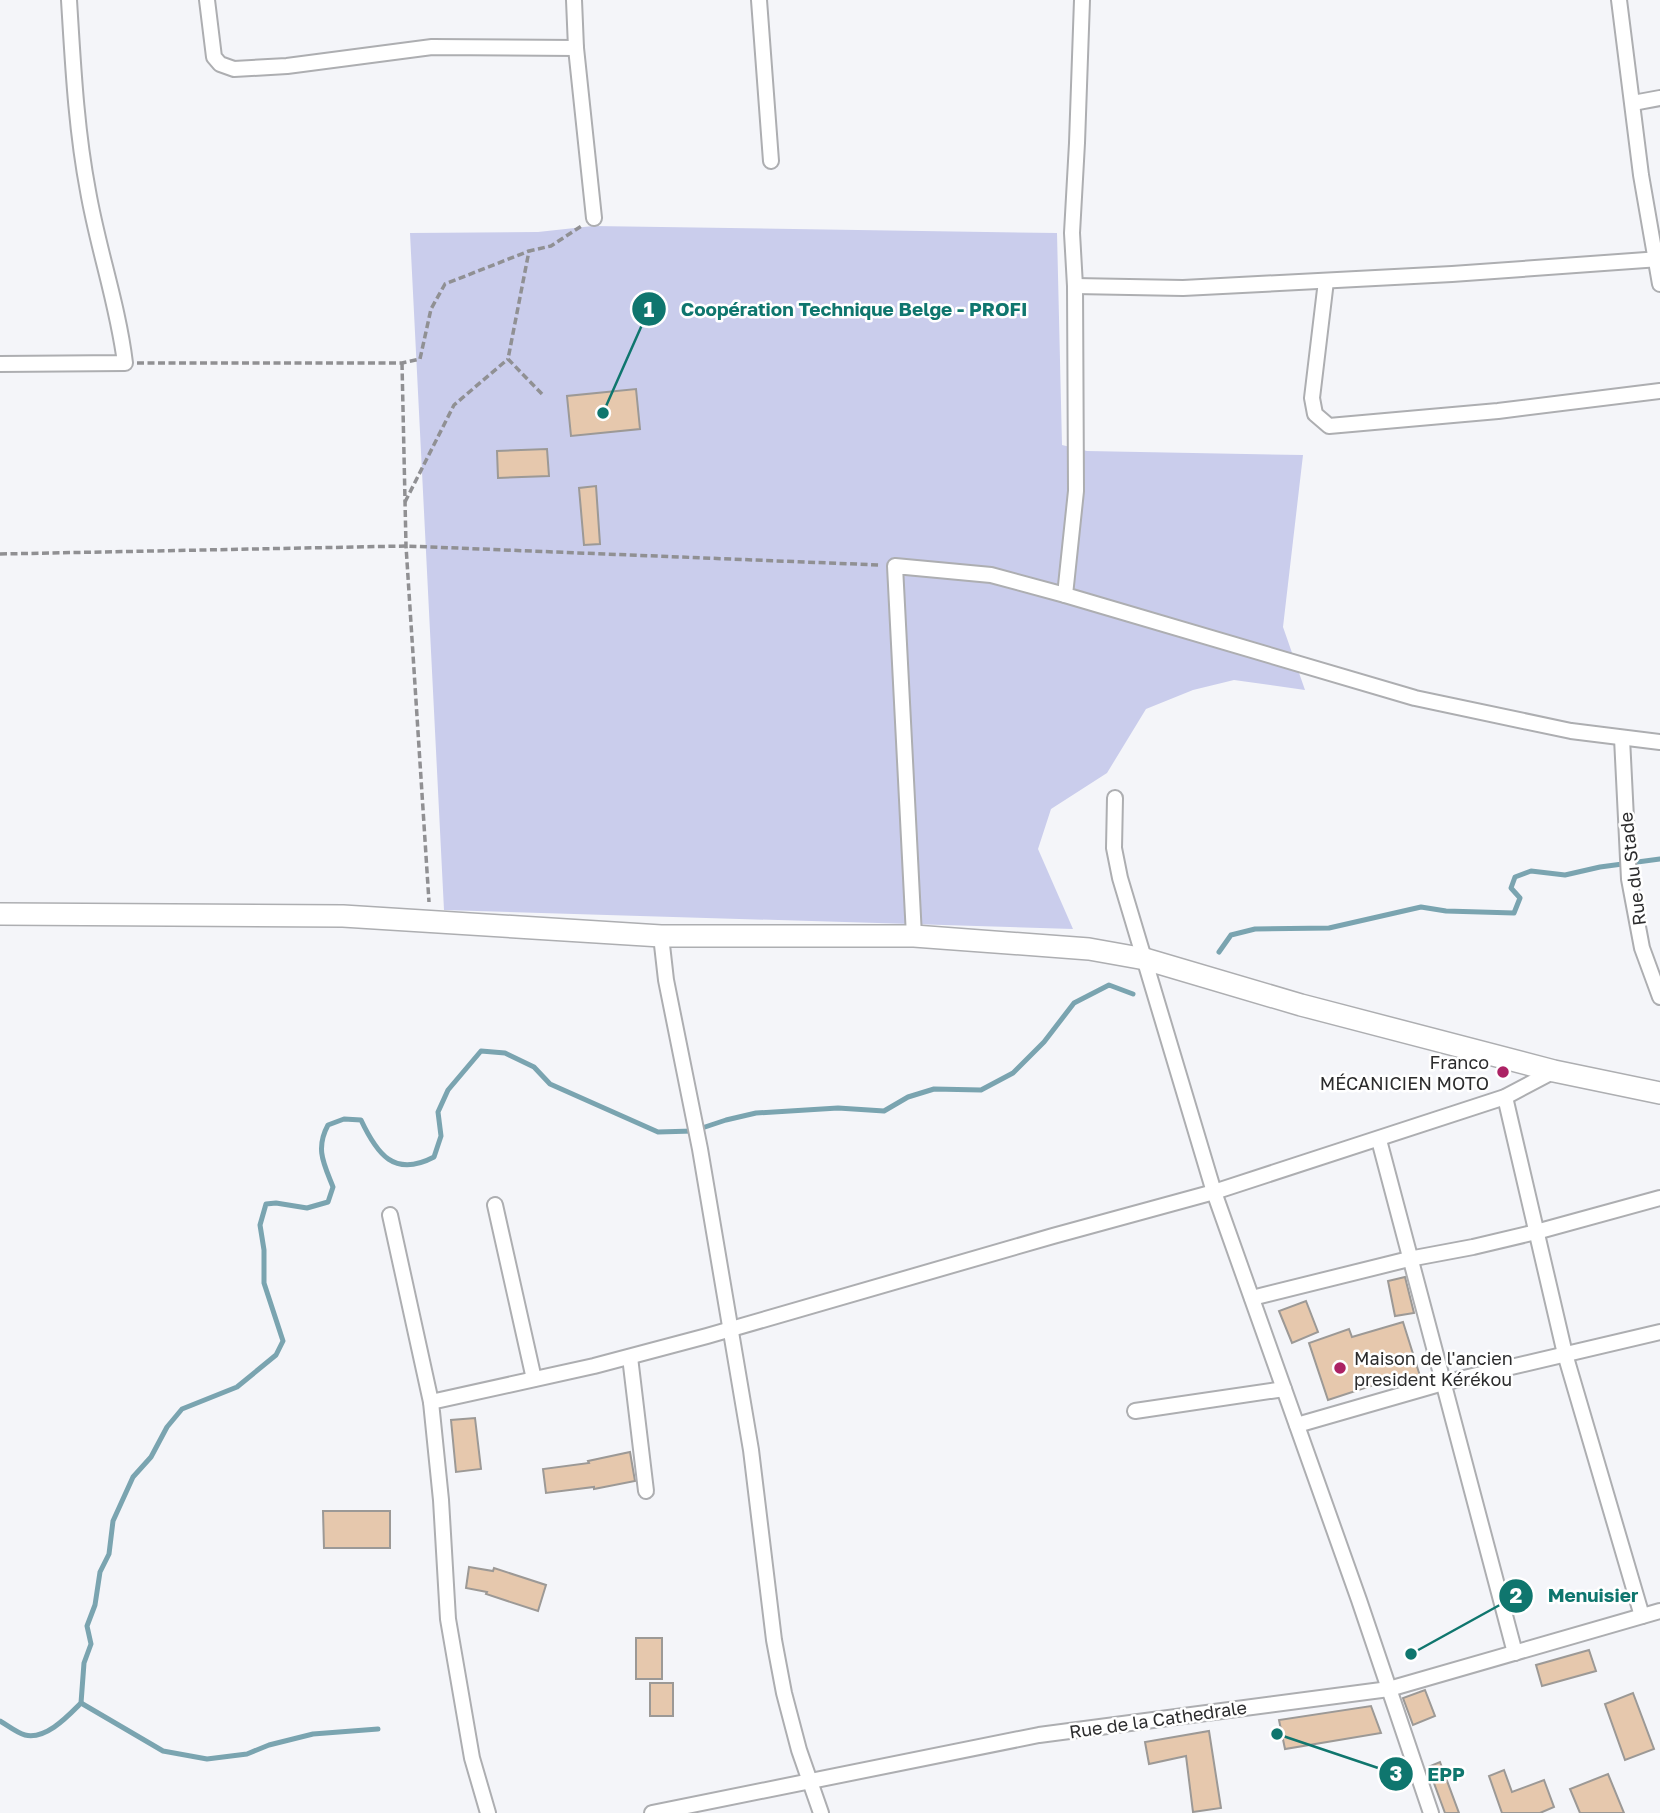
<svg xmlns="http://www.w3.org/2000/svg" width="1660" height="1813" font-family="'Golos Text',sans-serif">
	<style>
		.green { fill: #cacdec }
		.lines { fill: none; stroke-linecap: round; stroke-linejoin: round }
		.stream { stroke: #7aa4b0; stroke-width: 5 }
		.building { fill: #e6c8ad; stroke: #9c9996; stroke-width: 2 }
		.street-casing { stroke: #adaeb1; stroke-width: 18 }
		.secondary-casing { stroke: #adaeb1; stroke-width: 24 }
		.path { stroke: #909093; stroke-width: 3.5; stroke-dasharray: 7 3.5; stroke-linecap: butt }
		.street { stroke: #fff; stroke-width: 14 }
		.secondary { stroke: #fff; stroke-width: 21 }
		.poi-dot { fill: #ac2264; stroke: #fff; stroke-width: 2.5 }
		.labels { text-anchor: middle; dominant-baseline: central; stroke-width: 5; stroke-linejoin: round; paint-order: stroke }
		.street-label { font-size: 18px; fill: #2c2c2d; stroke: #fff }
		.poi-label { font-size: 18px; fill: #2c2c2d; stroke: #fff; text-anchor: end }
		.leader { fill: none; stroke: #0f766e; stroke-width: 2.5 }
		.callout-dot { fill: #0f766e; stroke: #fff; stroke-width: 2.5 }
		.mark-label { font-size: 21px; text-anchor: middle; font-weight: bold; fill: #fff }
		.callout-label { font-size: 19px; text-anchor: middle; font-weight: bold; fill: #0f766e; stroke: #fff; stroke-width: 5; stroke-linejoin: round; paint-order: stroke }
	</style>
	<rect width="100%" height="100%" fill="#f4f5f9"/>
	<polygon class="green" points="593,226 1057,233 1062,445 1087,451 1303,455 1283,627 1305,690 1234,680 1193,690 1146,709 1107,773 1051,809 1038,849 1073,929 444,910 410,233 538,232"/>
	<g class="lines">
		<g class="stream">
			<polyline points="1219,952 1231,935 1255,929 1329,928 1421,907 1446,911 1514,913 1520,898 1511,888 1515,877 1531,871 1565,875 1600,867 1660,859"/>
			<polyline points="81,1703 163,1751 207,1759 247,1754 269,1745 313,1734 378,1729"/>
			<path d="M0,1721C7,1725 17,1733 25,1735C46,1740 68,1716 81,1703L84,1663L91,1644L87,1626L95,1605L100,1572L109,1554L113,1521L133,1477L151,1457L167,1427L182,1409L237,1387L276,1355L283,1341L264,1283V1250L260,1225L266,1204L276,1203L307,1208L328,1202L333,1187C324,1164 315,1149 328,1125L344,1119L361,1120C377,1154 394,1178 434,1157L441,1136L438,1112L448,1090L481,1051L505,1053L534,1067L550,1084L658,1132L693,1131L726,1120L756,1113L838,1108L884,1111L908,1097L934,1089L981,1090L1013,1073L1044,1042L1074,1003L1109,985L1133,994"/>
		</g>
	</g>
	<g class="building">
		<polygon points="636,389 640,429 571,436 567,396"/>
		<polygon points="547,449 549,476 498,478 497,451"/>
		<polygon points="596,486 600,544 584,545 579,488"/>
		<polygon points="1405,1277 1414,1313 1395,1316 1388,1281"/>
		<polygon points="1306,1301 1318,1332 1292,1343 1279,1311"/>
		<polygon points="1403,1322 1420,1376 1393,1384 1392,1379 1328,1400 1309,1343 1349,1329 1352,1337"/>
		<polygon points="475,1418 481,1469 456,1472 451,1420"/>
		<polygon points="630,1452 635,1481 594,1489 594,1487 546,1493 543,1469 589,1463 588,1461"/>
		<polygon points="323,1511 390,1511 390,1548 324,1548"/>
		<polygon points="469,1567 493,1571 494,1568 546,1585 538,1611 486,1594 487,1592 466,1588"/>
		<rect x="636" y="1638" width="26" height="41"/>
		<polygon points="1589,1650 1596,1671 1542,1686 1536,1665"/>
		<rect x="650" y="1683" width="23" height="33"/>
		<polygon points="1425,1690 1435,1716 1413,1725 1403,1698"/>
		<polygon points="1633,1693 1654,1749 1625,1760 1605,1704"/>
		<polygon points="1371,1706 1381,1733 1285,1749 1279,1720"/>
		<polygon points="1209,1731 1221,1808 1193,1812 1186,1756 1149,1764 1145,1742"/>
		<polygon points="1440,1762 1459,1813 1445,1813 1428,1767"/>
		<polygon points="1504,1770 1512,1792 1544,1780 1554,1807 1540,1813 1502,1813 1489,1776"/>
		<polygon points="1608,1774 1624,1813 1580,1813 1570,1789"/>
	</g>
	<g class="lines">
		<defs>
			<g id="street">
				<polyline points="207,0 214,57 220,64 234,69 287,66 432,47 576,48"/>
				<polyline points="574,0 576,48 594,218"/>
				<polyline points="759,0 771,161"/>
				<polyline points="1082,0 1077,143 1072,233 1075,286 1076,491 1065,595 1415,698 1571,731 1660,742"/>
				<polyline points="1619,0 1641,175 1660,284"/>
				<polyline points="1633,103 1660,98"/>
				<polyline points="1326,281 1312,398 1315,414 1329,426 1498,411 1660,391"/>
				<polyline points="1075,286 1183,288 1452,274 1660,259"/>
				<path d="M0,364L125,363C118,305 98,249 88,191C76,128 73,64 69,0"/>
				<polyline points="1622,738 1629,879 1642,948 1660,997"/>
				<polyline points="1115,798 1114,848 1120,878 1214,1192 1359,1600 1431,1813"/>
				<polyline points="661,936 666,980 700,1149 751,1450 774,1640 784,1693 799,1750 821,1813"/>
				<polyline points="914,936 895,566 991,575 1065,595"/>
				<polyline points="1505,1097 1565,1354 1642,1616"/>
				<polyline points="1379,1140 1515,1653"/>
				<polyline points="495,1205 534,1379"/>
				<polyline points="390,1215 431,1402"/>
				<polyline points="1252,1298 1409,1259 1473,1247 1536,1232 1660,1198"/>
				<polyline points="630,1357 646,1491"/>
				<polyline points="1135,1411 1284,1389"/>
				<polyline points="1297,1425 1443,1383 1660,1332"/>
				<polyline points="488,1813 472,1758 448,1619 441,1500 431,1402 594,1366 707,1336 1053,1236 1214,1192 1505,1097 1554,1071"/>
				<polyline points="652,1813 1039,1735 1389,1689 1660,1611"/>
			</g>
			<polyline id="secondary" points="0,914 343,916 661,936 914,936 1089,949 1145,959 1301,1005 1554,1071 1660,1093"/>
		</defs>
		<use href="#street" class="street-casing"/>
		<use href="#secondary" class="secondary-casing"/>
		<g class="path">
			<polyline points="137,363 402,363 420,359 431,309 445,284 529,251"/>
			<polyline points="402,363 406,546 429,902"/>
			<polyline points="542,394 508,359 529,251 551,246 583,225"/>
			<polyline points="405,502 454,405 508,359"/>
			<polyline points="0,554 406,546 879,565"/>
		</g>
		<use href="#street" class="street"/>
		<use href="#secondary" class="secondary"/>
	</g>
	<g class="poi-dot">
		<circle cx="1503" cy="1072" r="7"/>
		<circle cx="1340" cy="1368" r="7"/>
	</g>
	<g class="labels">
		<g class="street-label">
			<text transform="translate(1632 869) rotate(-97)">Rue du Stade</text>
			<text transform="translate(1158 1719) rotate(-8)">Rue de la Cathedrale</text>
		</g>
		<g class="poi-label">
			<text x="1489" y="1062">Franco<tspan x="1489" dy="21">MÉCANICIEN MOTO</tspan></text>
			<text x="1354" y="1358" text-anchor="start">Maison de l'ancien<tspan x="1354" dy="21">president Kérékou</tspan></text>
		</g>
	</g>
	<path class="leader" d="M603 413L649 309M1411 1654L1516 1596M1277 1734L1396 1774"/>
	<g class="callout-dot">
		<circle cx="603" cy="413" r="7"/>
		<circle cx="1411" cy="1654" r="7"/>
		<circle cx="1277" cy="1734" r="7"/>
		<circle cx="649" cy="309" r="18"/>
		<circle cx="1516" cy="1596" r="18"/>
		<circle cx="1396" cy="1774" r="18"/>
	</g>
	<g class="mark-label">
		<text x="649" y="317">1</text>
		<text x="1516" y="1603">2</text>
		<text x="1396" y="1781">3</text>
	</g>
	<g class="callout-label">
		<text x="854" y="316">Coopération Technique Belge - PROFI</text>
		<text x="1593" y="1602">Menuisier</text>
		<text x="1446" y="1781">EPP</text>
	</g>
</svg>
